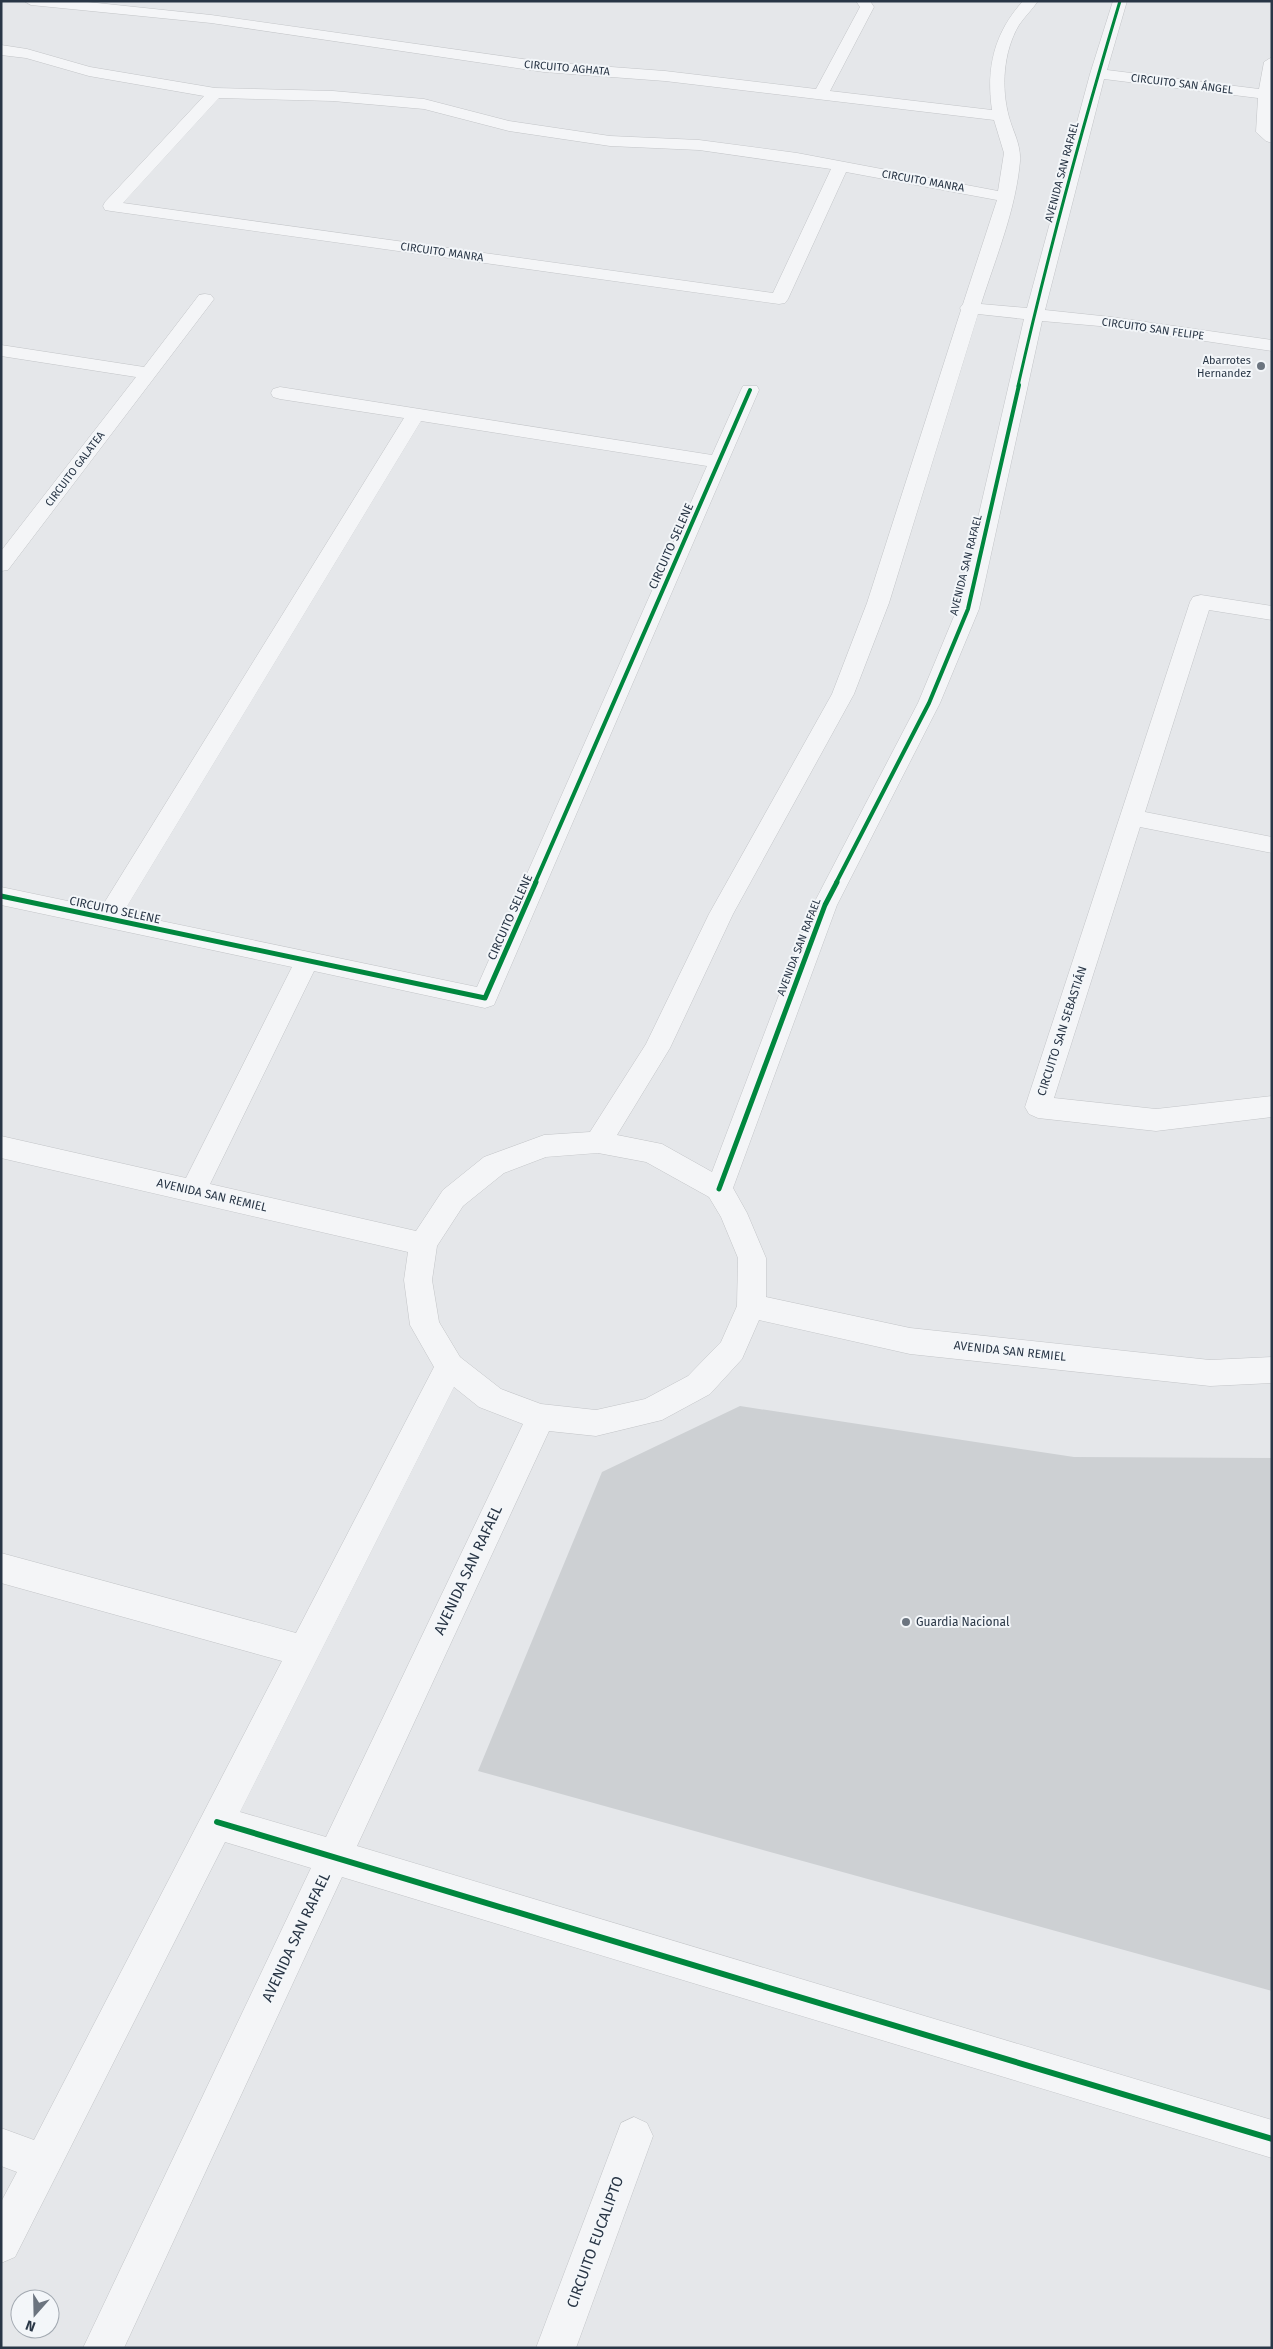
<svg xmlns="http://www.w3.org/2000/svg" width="1273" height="2349" font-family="'Fira Sans',sans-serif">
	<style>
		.building { fill: #cdd0d3 }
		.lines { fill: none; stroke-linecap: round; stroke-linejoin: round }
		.street-casing { stroke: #c3c5c8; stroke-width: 1 }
		.street { fill: #f4f5f7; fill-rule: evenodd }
		.cycleway-far3-casing { stroke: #f3f6f9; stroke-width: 5 }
		.cycleway-far2-casing { stroke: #f3f6f9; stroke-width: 6 }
		.cycleway-far1-casing { stroke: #f3f6f9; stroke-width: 8 }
		.cycleway-casing { stroke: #f3f6f9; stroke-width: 9 }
		.cycleway-far3 { stroke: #00873e; stroke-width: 3 }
		.cycleway-far2 { stroke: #00873e; stroke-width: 4 }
		.cycleway-far1 { stroke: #00873e; stroke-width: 5 }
		.cycleway { stroke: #00873e; stroke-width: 6 }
		.poi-dot { fill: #6b747f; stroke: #f3f6f9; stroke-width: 2 }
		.labels { text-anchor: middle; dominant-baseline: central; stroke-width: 4; stroke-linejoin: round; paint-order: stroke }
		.far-street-label { font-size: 11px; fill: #293646; stroke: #f3f6f9 }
		.far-poi-label { font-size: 11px; fill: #293646; stroke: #f3f6f9; text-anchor: end }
		.street-label { font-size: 12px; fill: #293646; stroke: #f3f6f9 }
		.poi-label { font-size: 12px; fill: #293646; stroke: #f3f6f9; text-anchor: start }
		.near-street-label { font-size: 15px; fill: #293646; stroke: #f3f6f9 }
	</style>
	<rect width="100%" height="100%" fill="#e5e7ea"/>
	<polygon class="building" points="740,1406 1074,1457 1272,1458 1272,1991 478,1771 602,1472"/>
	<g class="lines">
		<defs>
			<g id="street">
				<path d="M24,1H78L211,15L544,62L665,71L816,89L860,7L856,1H870L874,7L830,91L992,110C986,68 994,33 1023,1H1038C1032,10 1025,16 1019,25C1003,52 1001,88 1009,117C1013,132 1021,144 1020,161C1016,209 996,257 981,304L1027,308L1090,74L1113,1H1127L1107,70L1259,89L1264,62L1272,57V143L1266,141L1256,132L1258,98L1104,79L1045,310L1111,317L1272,340V351L1111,327L1042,321L979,609L940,703L837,905L733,1188L747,1213L766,1258V1297L910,1328L1210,1360L1272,1357V1383L1210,1386L910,1354L759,1320L742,1359L710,1394L662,1420L596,1436L549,1431L357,1846L1272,2120V2158L342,1877L124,2348H83L311,1868L225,1842L15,2257L1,2263V2202L17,2172L1,2166V2128L34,2140L282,1661L1,1583V1553L296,1633L434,1367L410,1325L404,1280L408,1252L1,1158V1136L186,1178L292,967L1,905V887L101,908L404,418L280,399L273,397L271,393L273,389L280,387L712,455L741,390L743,386H757L759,390L494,1005L485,1008L314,971L210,1184L416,1231L443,1190L484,1157L544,1135L590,1132L646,1044L709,914L832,694L867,603L961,310L960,308L963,304L997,200L846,172L788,299L785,303L779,304L111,211L105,210L103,206L105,202L204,96L89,76L26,58L1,55V45L27,49L90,67L215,88L333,91L424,99L509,121L610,136L699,140L797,153L998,191L1004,153L994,120L665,81L544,72L211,23L31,5ZM219,98L333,101L424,109L509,131L610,146L699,150L831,169L773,293L123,203ZM978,314L1024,319L957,609L918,703L813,905L712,1172L662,1144L617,1135L670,1048L733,914L854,694L889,603ZM421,421L707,466L477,987L123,913ZM598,1153L646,1162L709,1197L721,1217L738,1258L737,1306L721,1342L688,1376L645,1399L596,1410L541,1404L501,1389L460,1357L439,1322L432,1280L437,1246L463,1206L504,1173L546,1157ZM454,1387L479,1407L523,1424L326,1837L240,1812Z"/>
				<polygon points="205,294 211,295 214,299 211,303 8,570 1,571 1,551 136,377 1,356 1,345 144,367 199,295"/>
				<polygon points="1201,595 1272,606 1272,620 1209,610 1145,812 1272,837 1272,853 1140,827 1054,1098 1156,1109 1272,1096 1272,1117 1156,1131 1038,1118 1029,1114 1025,1107 1190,602 1193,597"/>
				<polygon points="634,2117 647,2123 653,2136 576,2348 536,2348 621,2123"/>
			</g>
		</defs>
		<use href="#street" class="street-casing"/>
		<use href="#street" class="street"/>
		<defs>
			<path id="cycleway-far3" d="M1018,386C1047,257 1082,128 1120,1"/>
			<g id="cycleway-far2">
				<polyline points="535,883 750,390"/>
				<polyline points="836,883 929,703 968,609 1019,385"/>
			</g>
			<g id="cycleway-far1">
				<polyline points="1,896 485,998 536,882"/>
				<polyline points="719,1189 825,905 837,882"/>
			</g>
			<polyline id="cycleway" points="217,1822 1272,2139"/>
		</defs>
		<use href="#cycleway-far3" class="cycleway-far3-casing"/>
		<use href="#cycleway-far2" class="cycleway-far2-casing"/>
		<use href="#cycleway-far1" class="cycleway-far1-casing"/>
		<use href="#cycleway" class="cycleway-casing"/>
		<use href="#cycleway-far3" class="cycleway-far3"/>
		<use href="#cycleway-far2" class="cycleway-far2"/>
		<use href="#cycleway-far1" class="cycleway-far1"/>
		<use href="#cycleway" class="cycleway"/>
	</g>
	<g class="poi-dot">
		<circle cx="1261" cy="366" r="5"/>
		<circle cx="906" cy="1622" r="5"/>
	</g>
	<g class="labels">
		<g class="far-street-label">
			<text transform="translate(567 68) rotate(5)">CIRCUITO AGHATA</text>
			<text transform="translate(1182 84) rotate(7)">CIRCUITO SAN ÁNGEL</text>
			<text transform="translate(1062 172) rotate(-75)">AVENIDA SAN RAFAEL</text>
			<text transform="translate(923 181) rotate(10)">CIRCUITO MANRA</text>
			<text transform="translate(442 252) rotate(8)">CIRCUITO MANRA</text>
			<text transform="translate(1153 329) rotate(8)">CIRCUITO SAN FELIPE</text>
			<text transform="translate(75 469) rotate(-53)">CIRCUITO GALATEA</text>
			<text transform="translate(966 565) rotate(-76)">AVENIDA SAN RAFAEL</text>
			<text transform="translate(799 947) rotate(-69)">AVENIDA SAN RAFAEL</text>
		</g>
		<g class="far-poi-label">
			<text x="1251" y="360">Abarrotes<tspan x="1251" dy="13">Hernandez</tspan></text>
		</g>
		<g class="street-label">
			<text transform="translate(671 546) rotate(-66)">CIRCUITO SELENE</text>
			<text transform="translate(115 910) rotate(12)">CIRCUITO SELENE</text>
			<text transform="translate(510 917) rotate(-66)">CIRCUITO SELENE</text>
			<text transform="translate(1062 1031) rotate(-72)">CIRCUITO SAN SEBASTIÁN</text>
			<text transform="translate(212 1195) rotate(13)">AVENIDA SAN REMIEL</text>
			<text transform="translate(1010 1351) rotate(6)">AVENIDA SAN REMIEL</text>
		</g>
		<g class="poi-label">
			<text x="916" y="1622">Guardia Nacional</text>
		</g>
		<g class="near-street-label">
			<text transform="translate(468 1570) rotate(-65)">AVENIDA SAN RAFAEL</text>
			<text transform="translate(296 1937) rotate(-65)">AVENIDA SAN RAFAEL</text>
			<text transform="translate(595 2242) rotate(-70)">CIRCUITO EUCALIPTO</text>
		</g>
	</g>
	<rect width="1273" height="2349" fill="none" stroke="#293646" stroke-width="5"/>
	<g transform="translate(35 2314) rotate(200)"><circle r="24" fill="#f3f6f9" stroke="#a2a9b1"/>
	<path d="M0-4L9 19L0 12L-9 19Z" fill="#6b747f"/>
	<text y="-8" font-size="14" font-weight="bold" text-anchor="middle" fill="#293646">N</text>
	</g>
</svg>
